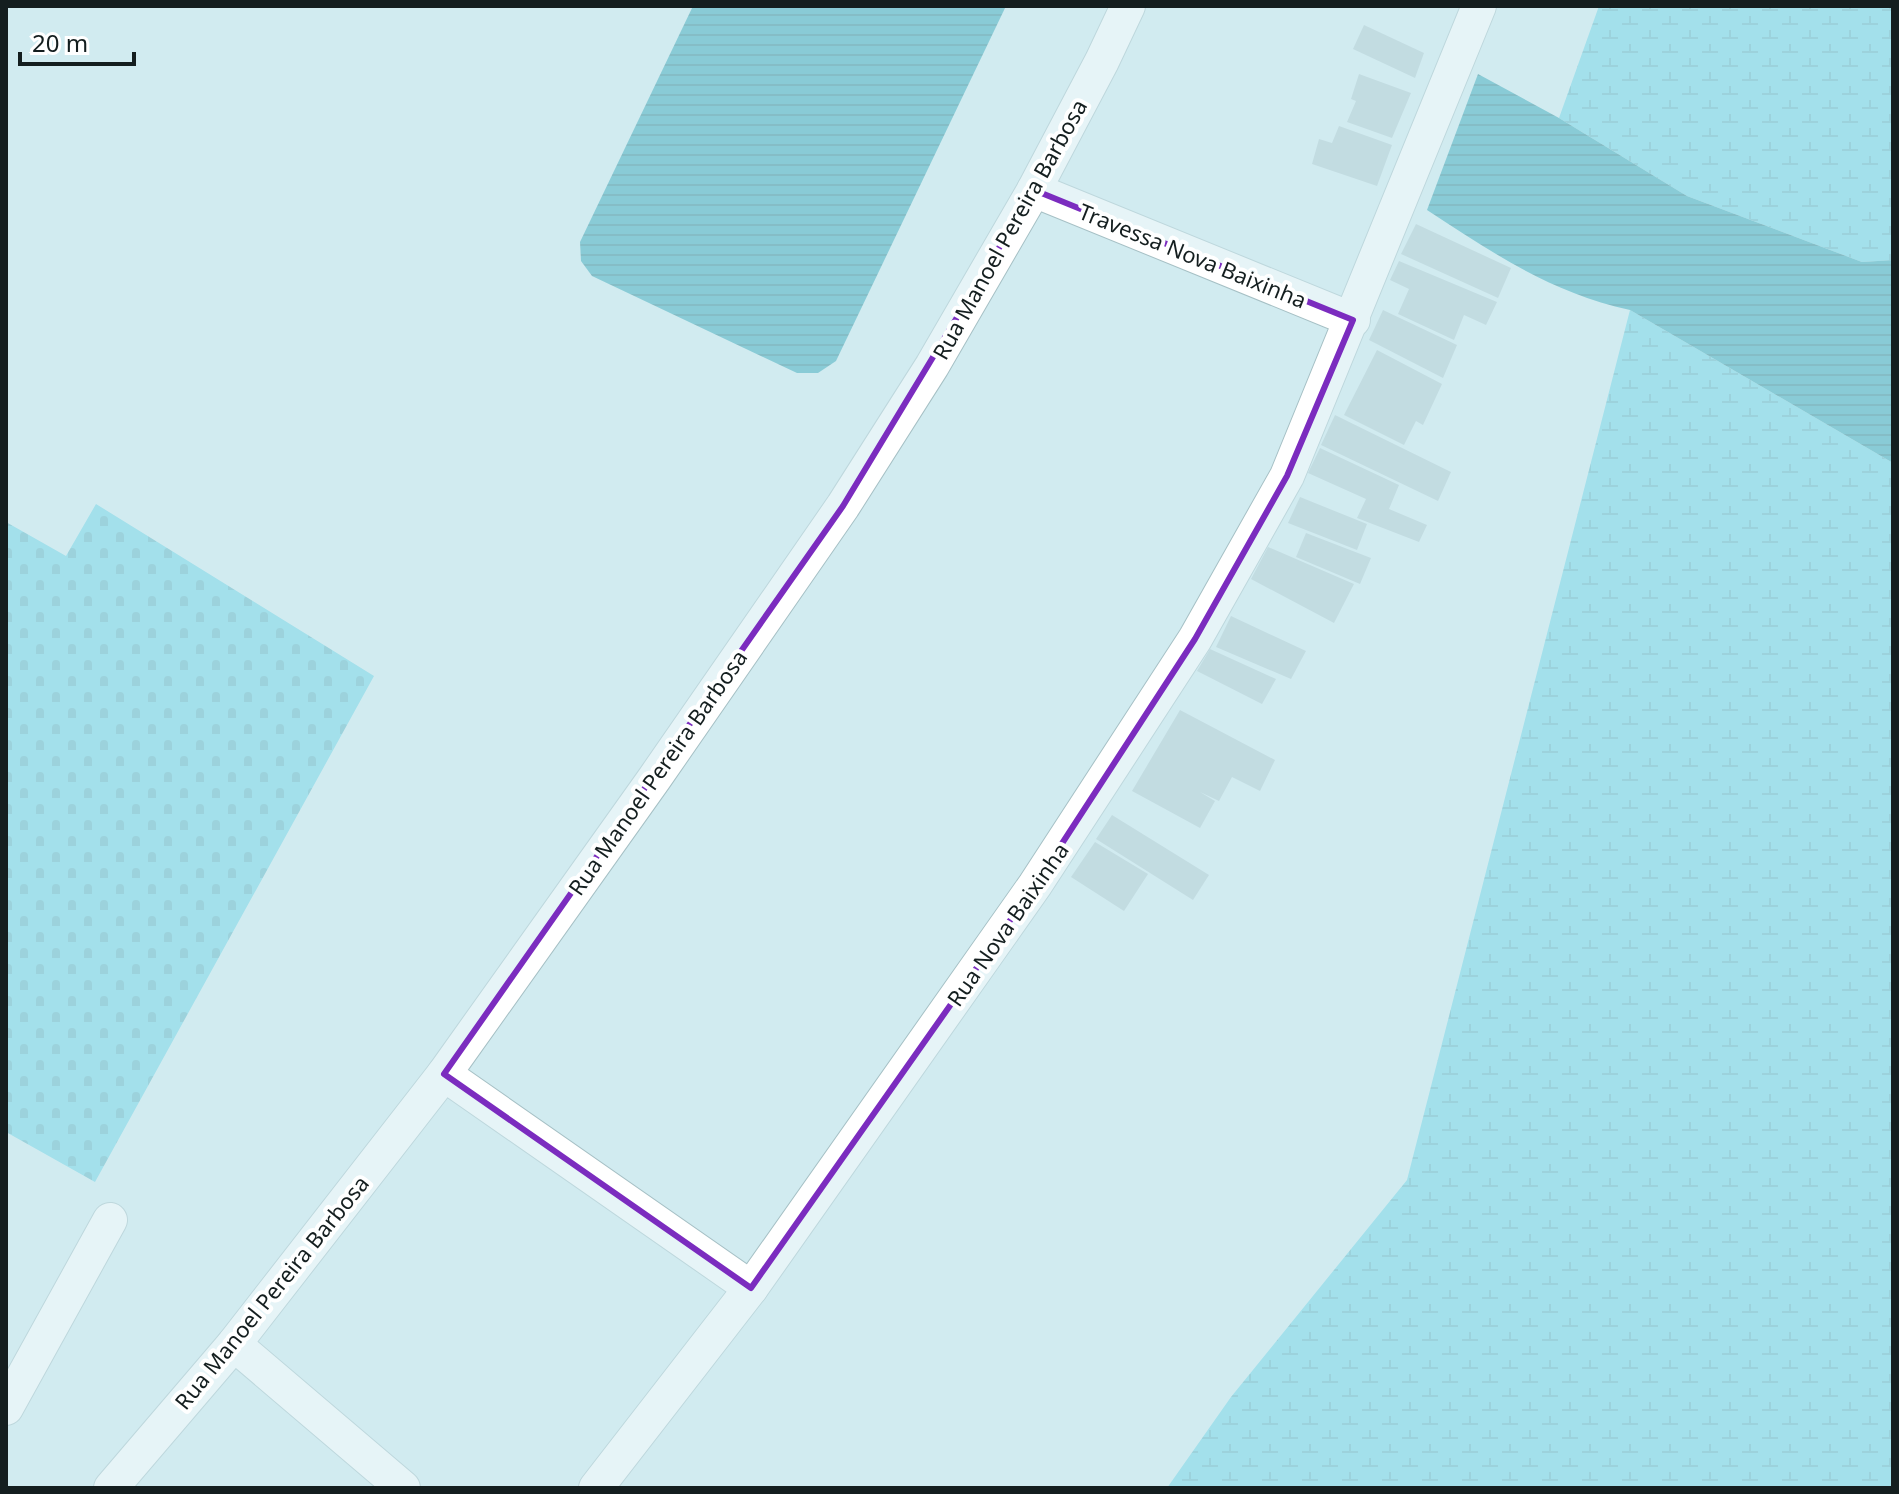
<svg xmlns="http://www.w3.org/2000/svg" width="1899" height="1494" font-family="'Noto Sans',sans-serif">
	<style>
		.wetland { fill: url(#wetland-marsh) }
		.cemetery { fill: url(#cemetery-stones) }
		.water { fill: url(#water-rules) }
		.building { fill: #b0cacf }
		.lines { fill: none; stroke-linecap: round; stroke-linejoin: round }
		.street-casing { stroke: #a6c0c5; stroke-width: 36 }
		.street { stroke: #fff; stroke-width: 34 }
		.marked { fill: none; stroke: #7b2cbf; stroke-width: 6; stroke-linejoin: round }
		.labels { text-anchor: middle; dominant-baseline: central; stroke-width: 8; stroke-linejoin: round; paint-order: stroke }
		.street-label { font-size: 22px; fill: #141e1f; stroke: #fff }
	</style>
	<defs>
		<pattern id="wetland-marsh" width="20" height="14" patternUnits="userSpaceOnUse" patternTransform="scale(2)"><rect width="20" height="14" fill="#6ad2e4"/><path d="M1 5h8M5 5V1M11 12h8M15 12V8" fill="none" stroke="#5bb4c3"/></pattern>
		<pattern id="cemetery-stones" width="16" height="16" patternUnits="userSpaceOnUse" patternTransform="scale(2)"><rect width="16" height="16" fill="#6ad2e4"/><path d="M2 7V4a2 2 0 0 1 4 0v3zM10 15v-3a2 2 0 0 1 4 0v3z" fill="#5bb4c3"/></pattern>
		<pattern id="water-rules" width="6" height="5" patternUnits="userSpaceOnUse" patternTransform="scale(2)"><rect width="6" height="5" fill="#32a5b6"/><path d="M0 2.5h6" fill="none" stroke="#298693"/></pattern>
	</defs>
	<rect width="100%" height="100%" fill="#d1ebf0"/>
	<g class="wetland">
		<polygon points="1599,6 1893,6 1893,260 1862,262 1687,196 1559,118"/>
		<polygon points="1630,310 1893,463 1893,1488 1167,1488 1231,1397 1407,1180"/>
	</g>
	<polygon class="cemetery" points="96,504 374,676 95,1182 6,1132 6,522 66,556"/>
	<g class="water">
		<polygon points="693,6 1006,6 836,361 818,373 797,373 592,276 581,261 580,242"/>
		<path d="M1478,74L1559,118L1687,196L1862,262L1893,260V463L1630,310C1549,292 1495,254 1427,210Z"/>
	</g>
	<g class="building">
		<polygon points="1364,25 1424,53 1415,78 1353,49"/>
		<polygon points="1359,74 1411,93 1392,138 1347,122 1356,101 1351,99"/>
		<polygon points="1339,126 1392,145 1377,186 1312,164 1319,139 1332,143"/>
		<polygon points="1416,224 1511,268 1498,298 1401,254"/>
		<polygon points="1399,261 1497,302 1486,325 1464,315 1454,340 1398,314 1409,289 1390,280"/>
		<polygon points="1383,310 1457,345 1443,378 1369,340"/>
		<polygon points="1377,350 1442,384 1423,425 1416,421 1404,445 1344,415"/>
		<polygon points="1335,415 1451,472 1438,501 1321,445"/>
		<polygon points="1320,448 1399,485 1389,509 1427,525 1419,542 1357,518 1366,499 1308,473"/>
		<polygon points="1300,497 1367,524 1357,550 1288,523"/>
		<polygon points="1306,533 1371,558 1360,584 1296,557"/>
		<polygon points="1268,547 1354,584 1334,623 1251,579"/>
		<polygon points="1231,616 1306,651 1291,679 1216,647"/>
		<polygon points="1210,649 1276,679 1262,704 1197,671"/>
		<polygon points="1180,710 1275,760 1260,791 1232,777 1219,801 1200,792 1215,801 1200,828 1132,791"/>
		<polygon points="1112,815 1209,875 1193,900 1096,839"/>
		<polygon points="1095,842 1148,874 1124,911 1071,877"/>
	</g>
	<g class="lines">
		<defs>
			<g id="street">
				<polyline points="1034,190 1353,320"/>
				<polyline points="444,1074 751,1288"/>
				<polyline points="234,1344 403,1488"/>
				<polyline points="6,1408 110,1220"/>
				<polyline points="111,1488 234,1344 444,1074 654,779 843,506 932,366 1034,190 1102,61 1128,6"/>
				<polyline points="596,1488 751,1288 1035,885 1195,639 1287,476 1479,6"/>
			</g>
		</defs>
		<use href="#street" class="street-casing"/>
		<use href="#street" class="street"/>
	</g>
	<path d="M0 0H1899V1494H0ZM1034,190L1353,320L1287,476L1195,639L1035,885L751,1288L444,1074L843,506Z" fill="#d1ebf0" fill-opacity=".55" fill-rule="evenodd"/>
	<path class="marked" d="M1034,190L1353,320L1287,476L1195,639L1035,885L751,1288L444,1074L843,506Z"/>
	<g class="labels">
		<g class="street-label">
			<text transform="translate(1009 229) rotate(-61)">Rua Manoel Pereira Barbosa</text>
			<text transform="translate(1193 255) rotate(22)">Travessa Nova Baixinha</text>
			<text transform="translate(657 772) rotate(-55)">Rua Manoel Pereira Barbosa</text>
			<text transform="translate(1007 924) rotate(-55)">Rua Nova Baixinha</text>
			<text transform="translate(271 1292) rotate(-51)">Rua Manoel Pereira Barbosa</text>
		</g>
	</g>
	<rect width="1899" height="1494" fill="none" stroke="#141e1f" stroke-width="16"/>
	<path d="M20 52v12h114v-12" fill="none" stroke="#141e1f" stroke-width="4"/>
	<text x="32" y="52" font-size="24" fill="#141e1f" stroke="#ffffff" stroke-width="6" paint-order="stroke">20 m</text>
</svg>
